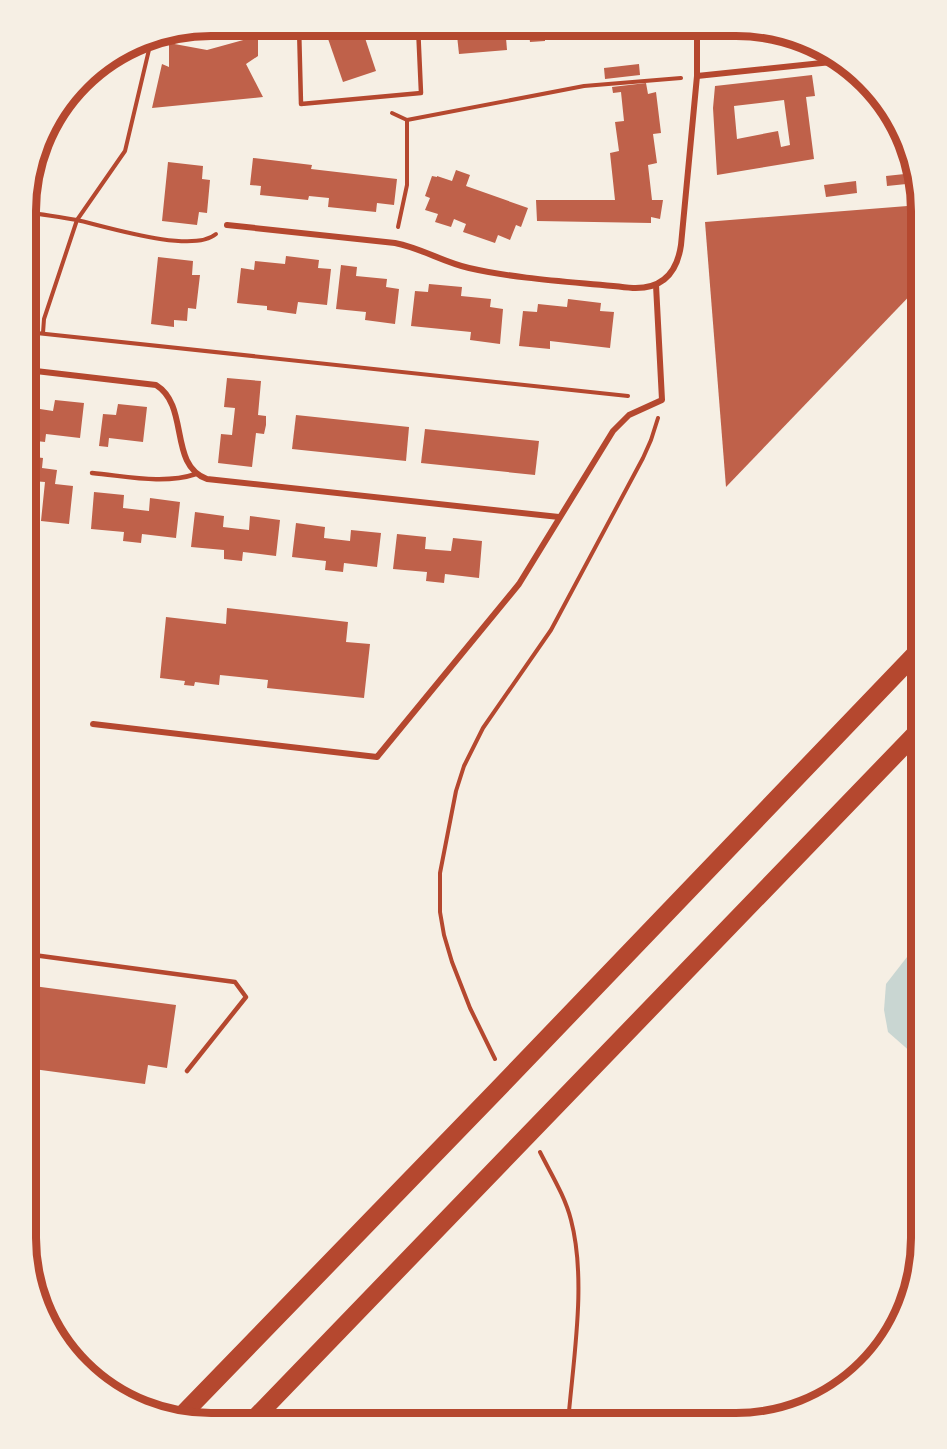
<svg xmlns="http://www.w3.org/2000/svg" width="947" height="1449" font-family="Signika,sans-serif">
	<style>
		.water { fill: #c9d6d2 }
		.building { fill: #bf614a; fill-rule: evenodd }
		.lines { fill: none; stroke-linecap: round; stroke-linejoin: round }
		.path { stroke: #b5482f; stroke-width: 4 }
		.service { stroke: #b5482f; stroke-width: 4.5 }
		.minor { stroke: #b5482f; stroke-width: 6 }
		.motorway { stroke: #b5482f; stroke-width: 18 }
		.rim { fill: none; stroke: #b5482f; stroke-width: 8 }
	</style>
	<rect width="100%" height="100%" fill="#f6efe4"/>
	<polygon class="water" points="921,939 921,1061 888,1032 884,1010 886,984"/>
	<g class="building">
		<polygon points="347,26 361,26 376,71 343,82 326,33"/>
		<polygon points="456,26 505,26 507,50 459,54"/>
		<polygon points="528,26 591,27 592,30 545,35 545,41 530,42"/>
		<polygon points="258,36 258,56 246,64 263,97 152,108 162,64 169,67 169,43 207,50"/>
		<polygon points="639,64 640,75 605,79 604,68"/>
		<path d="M812,75L815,96L806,97L814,159L717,175L713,108L715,86ZM784,100L790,145L781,147L778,131L737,139L734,106Z"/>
		<polygon points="646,83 648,94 656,92 661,133 653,134 657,163 648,165 652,200 663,200 660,219 651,217 651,223 537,221 536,200 615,200 610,153 619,151 615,122 624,121 621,92 613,93 612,87"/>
		<polygon points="253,158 312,165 311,169 397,179 394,205 377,203 376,212 328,207 329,198 309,196 308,200 260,195 261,186 250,185"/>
		<polygon points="168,162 203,166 202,179 210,180 207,213 199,212 197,225 162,221"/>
		<polygon points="456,170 470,175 466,186 528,208 521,227 516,225 510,240 498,235 495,243 469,234 463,232 466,224 454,219 451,227 435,222 438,214 425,210 430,198 425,196 432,176 437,177 437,176 452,181"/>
		<polygon points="914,173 916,183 887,186 886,176"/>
		<polygon points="31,176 39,177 38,185 28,183"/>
		<polygon points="856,181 857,193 826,197 824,185"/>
		<polygon points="920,205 921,284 726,487 705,222"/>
		<polygon points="286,256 319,260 318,268 331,269 327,305 298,302 296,314 267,310 267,306 237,303 241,268 254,270 255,261 285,264"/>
		<polygon points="158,257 193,261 192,275 200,275 196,309 188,308 187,321 174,320 174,327 151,324"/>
		<polygon points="341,265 357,267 356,276 387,279 386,287 399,289 395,324 365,320 366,312 336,309"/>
		<polygon points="429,284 462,287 461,296 491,299 490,307 503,309 500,344 470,340 471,332 411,326 415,291 428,292"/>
		<polygon points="568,299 601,303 600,311 614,312 610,348 550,341 550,349 519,346 523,311 537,312 538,304 567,307"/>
		<polygon points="227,378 261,381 258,415 266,416 266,425 264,434 256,433 252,467 218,463 221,434 232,435 235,408 224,407"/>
		<polygon points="55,400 84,403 80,438 46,434 45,442 36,441 40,409 53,411"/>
		<polygon points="118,404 147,407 143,442 109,438 108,447 99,446 103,414 116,415"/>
		<polygon points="296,415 409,427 406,461 292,449"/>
		<polygon points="425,429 539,441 535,475 421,463"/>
		<polygon points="35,457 43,458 42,468 57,470 55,484 73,486 69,524 41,521 45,482 32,481"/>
		<polygon points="94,492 124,495 123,508 149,511 150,498 180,502 176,538 142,534 141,543 123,541 124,532 91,529"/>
		<polygon points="195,512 224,516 223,527 249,530 250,516 280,520 276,556 243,552 242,561 224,559 224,550 191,547"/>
		<polygon points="296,523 325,527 324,538 350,541 351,530 381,533 377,567 344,563 343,572 325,570 326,561 292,557"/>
		<polygon points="397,534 426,537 425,549 451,551 453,538 482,541 479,578 445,574 444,583 426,581 427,572 393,569"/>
		<polygon points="227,608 348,622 346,642 370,644 364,698 267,688 268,680 220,675 219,685 195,682 194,686 184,685 185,681 160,678 166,617 226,624"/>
		<polygon points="26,985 176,1005 167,1068 148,1065 145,1084 26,1068"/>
	</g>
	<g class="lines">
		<g class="path">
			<polyline points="151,36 215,31"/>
			<polyline points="392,113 407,120 407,185 398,227"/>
			<polyline points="407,120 584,86 681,78"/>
			<path d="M27,212C44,215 61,217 77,220C107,227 193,254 216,234"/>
			<polyline points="27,332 628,396"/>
			<polyline points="43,333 44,319 77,220 125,151 152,37"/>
			<polyline points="495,1059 470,1008 452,962 444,935 440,912 440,873 456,791 464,766 483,728 551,630 643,458 651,440 658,418"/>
			<path d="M540,1152C551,1174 565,1196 571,1220C587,1281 573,1360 568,1423"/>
		</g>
		<g class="service">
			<polyline points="299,26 301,104 421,93 418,26"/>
			<path d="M92,473C126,476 163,485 196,474"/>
			<polyline points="26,954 235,982 246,997 187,1071"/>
		</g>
		<g class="minor">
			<polyline points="231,29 254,26"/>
			<polyline points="697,76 841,61"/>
			<path d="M227,225L395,243C421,248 443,262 469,268C522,280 579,282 633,288C662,289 677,273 681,245L697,76V27"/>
			<path d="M27,370L156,385C190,406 168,465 207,479L559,517"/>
			<polyline points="93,724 377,757 519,584 613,431 629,415 662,400 656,285"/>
		</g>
		<g class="motorway">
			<polyline points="179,1418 497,1090 921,648"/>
			<polyline points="251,1422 921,728"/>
		</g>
	</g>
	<path d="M0 0H947V1449H0ZM211 36H736A175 175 0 0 1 911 211V1238A175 175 0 0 1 736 1413H211A175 175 0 0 1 36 1238V211A175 175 0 0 1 211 36Z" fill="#f6efe4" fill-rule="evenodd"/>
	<path class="rim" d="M211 36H736A175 175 0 0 1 911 211V1238A175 175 0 0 1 736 1413H211A175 175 0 0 1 36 1238V211A175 175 0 0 1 211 36Z"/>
</svg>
